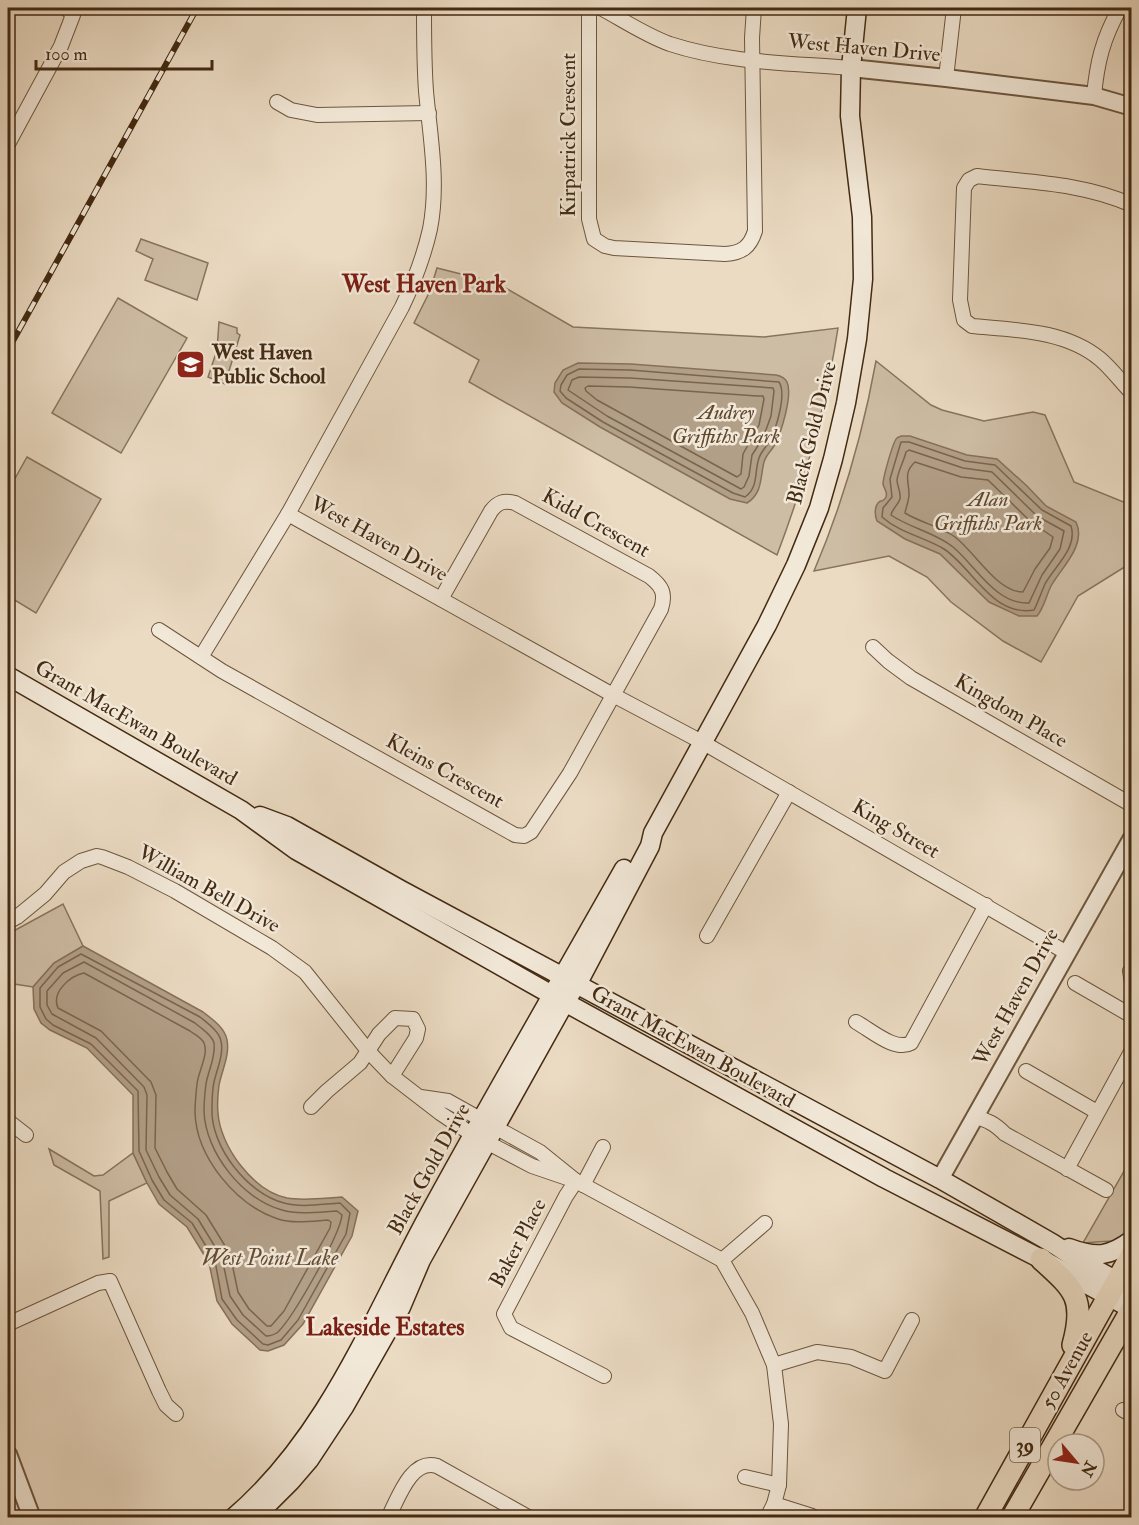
<svg xmlns="http://www.w3.org/2000/svg" width="1139" height="1525" font-family="'IM FELL Double Pica',serif">
	<style>
		.green { fill: #cebda5; stroke: #88745c; stroke-width: 1.5 }
		.water { fill: #b29f87; stroke: #867058; stroke-width: 1.5 }
		.lines { fill: none; stroke-linecap: round; stroke-linejoin: round }
		.shore { stroke: #7a644c; stroke-width: 1.5 }
		.minor-casing { stroke: #6d563e; stroke-width: 16 }
		.tertiary-casing { stroke: #6d563e; stroke-width: 20 }
		.secondary-casing { stroke: #432a12; stroke-width: 21 }
		.primary-casing { stroke: #432a12; stroke-width: 24 }
		.minor { stroke: #f2e8d8; stroke-width: 14 }
		.tertiary { stroke: #f2e8d8; stroke-width: 16 }
		.secondary { stroke: #f2e8d8; stroke-width: 18 }
		.primary { stroke: #ebdbc3; stroke-width: 21 }
		.rail-casing { stroke: #432a12; stroke-width: 6 }
		.rail { stroke: #f2e8d8; stroke-width: 4; stroke-dasharray: 11; stroke-linecap: butt }
		.labels { text-anchor: middle; dominant-baseline: central; stroke-width: 5; stroke-linejoin: round; paint-order: stroke }
		.shield { fill: #f2e8d8; stroke: #78634d; stroke-width: 1.5 }
		.shield-label { font-size: 20px; font-weight: bold; fill: #432a12 }
		.street-label { font-size: 21px; fill: #432a12; stroke: #f2e8d8 }
		.poi-label { font-size: 21px; font-weight: bold; fill: #432a12; stroke: #f2e8d8; text-anchor: start }
		.park-label { font-size: 21px; font-style: italic; fill: #5f472f; stroke: #f2e8d8 }
		.water-label { font-size: 22px; font-style: italic; fill: #644d35; stroke: #f2e8d8 }
		.quarter-label { font-size: 24px; font-weight: bold; fill: #7a1f14; stroke: #f2e8d8 }
	</style>
	<rect width="100%" height="100%" fill="#ebdbc3"/>
	<filter id="stains"><feTurbulence type="fractalNoise" baseFrequency=".00333" numOctaves="4"/><feColorMatrix values="0 0 0 0 .2 0 0 0 0 .09 0 0 0 0 .02 0 0 0 .5 -.17"/></filter>
	<radialGradient id="worn" r=".72"><stop offset=".6" stop-color="#630" stop-opacity="0"/><stop offset="1" stop-color="#630" stop-opacity=".3"/></radialGradient>
	<g class="green">
		<polygon points="141,239 208,263 197,300 145,280 153,259 136,251"/>
		<path d="M437,268L497,283L573,327L764,337L838,328C826,406 805,481 777,555L469,382L479,360L414,323L430,291Z"/>
		<polygon points="118,298 187,338 121,453 52,413"/>
		<polygon points="219,322 237,328 237,333 240,335 225,384 208,377 217,350"/>
		<path d="M876,361L931,405L942,410L984,421L1033,412L1045,415L1074,482L1131,505V563L1078,596L1041,662L1003,641L951,602L927,577L889,556L814,571C843,503 863,433 876,361Z"/>
		<polygon points="27,457 101,499 36,613 8,596 8,491"/>
		<polygon points="63,904 83,946 54,963 33,987 8,983 8,934"/>
		<polygon points="49,1149 94,1176 103,1175 133,1153 147,1183 109,1201 109,1257 103,1259 100,1191 54,1165"/>
		<polygon points="1131,1159 1131,1225 1124,1238 1111,1241 1083,1243"/>
	</g>
	<g class="water">
		<path d="M578,363L631,364L776,375C781,376 785,378 787,382C793,395 781,434 774,446C771,451 766,455 764,462C760,477 763,493 747,503L730,499L600,427L562,403L554,392L555,383L563,370Z"/>
		<path d="M901,436H910L967,455L997,459L1027,486L1046,506L1076,522C1087,545 1061,568 1051,586C1046,596 1044,608 1037,616H1019L989,602L940,554L905,539L877,521C875,516 874,508 878,503C883,498 882,504 886,497C888,492 884,489 883,484C883,478 893,441 897,438C898,437 900,437 901,436Z"/>
		<path d="M83,946L203,1012C212,1019 225,1028 227,1040C230,1055 222,1070 219,1085C218,1093 217,1104 218,1113C220,1146 253,1191 287,1198C305,1201 324,1198 342,1197L358,1211L352,1236L303,1324L284,1345L268,1351L260,1350L232,1324L217,1301L209,1263L187,1227L159,1204L147,1183L133,1153V1095L87,1048L50,1030L41,1023L34,1009L33,987L54,963Z"/>
	</g>
	<g class="lines">
		<g class="shore">
			<path d="M579,369L630,370L779,382C787,394 776,430 769,442C766,447 761,452 759,458C754,472 759,487 745,497L733,493L603,422L566,398L560,391L561,385L567,375Z"/>
			<polygon points="579,377 630,378 773,388 774,391 771,416 763,438 752,455 749,476 744,487 741,489 607,416 568,390 572,380"/>
			<polygon points="588,386 629,387 757,396 763,396 764,399 759,425 743,454 741,474 737,477 597,400 586,391 585,388"/>
			<path d="M901,442H909L965,461L995,465L1042,510L1071,526C1078,548 1054,567 1045,584C1041,593 1038,602 1034,610C992,617 973,568 944,549C924,537 900,533 882,517L883,508L892,497L890,479Z"/>
			<path d="M909,450L963,468L992,472L1037,516L1064,531L1060,549L1042,575L1029,603C996,605 975,565 953,547C936,533 910,528 891,515C892,509 898,505 900,499C901,491 897,486 897,480C898,471 904,461 906,452Z"/>
			<path d="M915,462L961,477L988,480L1031,522L1053,537L1050,548L1035,569L1023,592C997,592 975,552 955,537C940,526 921,523 905,513C906,507 909,501 909,494C909,481 903,473 915,462Z"/>
			<path d="M81,954L200,1017C207,1023 219,1031 221,1041C224,1054 217,1069 214,1082C212,1091 212,1100 212,1110C211,1147 248,1194 284,1203C301,1208 322,1204 340,1203L350,1213L346,1234L298,1320L281,1340L268,1345L263,1344L237,1320L222,1299L215,1261L192,1223L164,1200L152,1180L139,1151L138,1091L91,1044L53,1025L46,1019L40,1007V988L58,967Z"/>
			<path d="M84,962L195,1023C202,1029 212,1035 214,1043C216,1057 208,1071 206,1084C205,1092 204,1102 204,1111C205,1152 243,1200 282,1210C298,1215 319,1212 337,1211L342,1215C340,1235 294,1316 278,1332C274,1335 270,1336 266,1336L243,1315L230,1296L222,1258L198,1219L170,1195L159,1177L146,1150L147,1095L144,1087L96,1038L52,1014L47,1005V991L63,973Z"/>
			<path d="M84,973L190,1031C194,1034 202,1038 204,1043C209,1054 198,1072 197,1084C196,1093 195,1102 195,1112C196,1157 236,1205 278,1219C293,1224 313,1221 328,1220L331,1222L330,1228L284,1311L271,1326H267L249,1309L238,1292L230,1254L206,1215L177,1189L167,1172L155,1148L156,1095L151,1082L101,1031L58,1008C51,992 70,976 84,973Z"/>
		</g>
		<defs>
			<g id="minor">
				<path d="M424,8C424,35 424,63 426,91C430,136 439,183 430,229C424,256 414,282 402,307L288,514L613,695L702,742L1067,953"/>
				<path d="M589,8V219L594,239L605,246L614,248L725,254C742,253 750,247 755,231L752,38L754,8"/>
				<path d="M601,8C623,20 645,35 670,44C728,63 790,63 851,68"/>
				<polyline points="946,78 954,8"/>
				<path d="M1094,96C1097,62 1103,38 1120,8"/>
				<polyline points="277,102 291,110 317,115 429,113"/>
				<polyline points="8,144 61,46 73,15 66,8"/>
				<path d="M1132,205C1084,183 1028,182 977,176L969,180L964,188L960,300L964,320L972,326C1015,330 1065,330 1100,359C1112,369 1121,382 1132,393"/>
				<path d="M159,630L222,671L515,835L524,836L531,832L570,773L661,609C666,593 662,586 649,576L515,503C504,500 498,502 491,511L441,599"/>
				<polyline points="873,647 888,661 911,678 1132,805"/>
				<polyline points="201,657 288,514"/>
				<polyline points="8,922 17,917 45,894 64,872 81,861 97,856 102,857 128,867 175,891 272,948 305,972 369,1052 392,1076 440,1113 473,1135 532,1166 576,1181"/>
				<polyline points="707,936 789,792"/>
				<polyline points="1132,968 1130,971 1132,983"/>
				<polyline points="1075,983 1132,1016"/>
				<path d="M856,1022C871,1030 895,1052 911,1043L986,905"/>
				<polyline points="1026,1071 1097,1112"/>
				<polyline points="421,1097 448,1101 482,1120 540,1152 576,1181 722,1260 752,1313 774,1365 781,1424 779,1485 774,1504 767,1518"/>
				<polyline points="311,1107 327,1091 360,1063 379,1034 395,1018 413,1019 418,1029 416,1038 392,1076"/>
				<path d="M974,1117C988,1120 995,1124 1005,1134L1106,1190"/>
				<polyline points="8,1121 26,1135"/>
				<polyline points="1067,1169 1132,1050"/>
				<polyline points="576,1181 566,1196 504,1314 511,1328 604,1376"/>
				<polyline points="583,1185 603,1147"/>
				<polyline points="722,1260 765,1223"/>
				<polyline points="8,1324 98,1283 110,1281 159,1391 166,1405 176,1414"/>
				<polyline points="774,1365 817,1352 851,1357 885,1371 912,1320"/>
				<polyline points="1123,1410 1132,1415"/>
				<polyline points="745,1477 779,1485"/>
				<polyline points="774,1504 812,1516"/>
				<path d="M388,1518C398,1499 411,1458 437,1466L530,1518"/>
			</g>
			<g id="tertiary">
				<polyline points="851,68 946,78 1094,96 1132,107"/>
				<polyline points="940,1179 1132,838"/>
				<polyline points="8,1454 32,1518"/>
			</g>
			<g id="secondary">
				<polyline points="8,676 241,810 296,850 552,995 884,1178 1041,1259 1132,1309"/>
				<polyline points="260,816 287,826 401,890 940,1179 1052,1243 1078,1260 1132,1289"/>
				<path d="M1069,1248C1096,1258 1109,1257 1132,1240"/>
				<path d="M233,1518C326,1439 370,1324 426,1220C490,1102 558,986 624,869"/>
				<polyline points="254,1518 291,1481 309,1460 344,1407 401,1307 421,1260 565,1002 580,979 650,846 653,833 767,625 796,565 819,508 833,459 846,403 857,339 863,279 862,217 850,116 851,68 857,8"/>
			</g>
			<g id="primary">
				<path d="M1041,1259C1074,1289 1086,1298 1073,1345"/>
				<polyline points="985,1518 1132,1254"/>
				<polyline points="1012,1518 1132,1309"/>
			</g>
		</defs>
		<use href="#minor" class="minor-casing"/>
		<use href="#tertiary" class="tertiary-casing"/>
		<use href="#secondary" class="secondary-casing"/>
		<use href="#primary" class="primary-casing"/>
		<use href="#minor" class="minor"/>
		<use href="#tertiary" class="tertiary"/>
		<use href="#secondary" class="secondary"/>
		<use href="#primary" class="primary"/>
		<defs>
			<polyline id="rail" points="8,350 197,8"/>
		</defs>
		<use href="#rail" class="rail-casing"/>
		<use href="#rail" class="rail"/>
	</g>
	<defs>
		<symbol id="school-square" viewBox="-11 -11 22 22"><rect x="-9" y="-9" width="18" height="18" rx="4" fill="#8f2418" stroke="#f2e8d8"/><path d="M0-5L7-2L0 1L-7-2ZM-4 1L0 2.5L4 1V4Q0 6-4 4Z" fill="#fff"/></symbol>
	</defs>
	<g fill-rule="evenodd">
		<use href="#school-square" x="174" y="348" width="33" height="33"/>
	</g>
	<g class="labels">
		<rect class="shield" x="1010" y="1428" width="30" height="34" rx="4.5"/>
		<g class="shield-label">
			<text x="1025" y="1445">39</text>
		</g>
		<g class="street-label">
			<text transform="translate(864 48) rotate(5)">West Haven Drive</text>
			<text transform="translate(568 135) rotate(-90)">Kirpatrick Crescent</text>
			<text transform="translate(812 433) rotate(-76)">Black Gold Drive</text>
			<text transform="translate(596 523) rotate(29)">Kidd Crescent</text>
			<text transform="translate(379 539) rotate(29)">West Haven Drive</text>
			<text transform="translate(1011 711) rotate(30)">Kingdom Place</text>
			<text transform="translate(136 723) rotate(30)">Grant MacEwan Boulevard</text>
			<text transform="translate(445 771) rotate(29)">Kleins Crescent</text>
			<text transform="translate(896 829) rotate(30)">King Street</text>
			<text transform="translate(209 889) rotate(29)">William Bell Drive</text>
			<text transform="translate(1016 997) rotate(-61)">West Haven Drive</text>
			<text transform="translate(693 1047) rotate(29)">Grant MacEwan Boulevard</text>
			<text transform="translate(429 1169) rotate(-61)">Black Gold Drive</text>
			<text transform="translate(518 1243) rotate(-62)">Baker Place</text>
			<text transform="translate(1067 1370) rotate(-61)">50 Avenue</text>
		</g>
		<g class="poi-label">
			<text x="212" y="352">West Haven<tspan x="212" dy="24">Public School</tspan></text>
		</g>
		<g class="park-label">
			<text x="726" y="412">Audrey<tspan x="726" dy="24">Griffiths Park</tspan></text>
			<text x="988" y="499">Alan<tspan x="988" dy="24">Griffiths Park</tspan></text>
		</g>
		<g class="water-label">
			<text x="270" y="1258">West Point Lake</text>
		</g>
		<g class="quarter-label">
			<text x="424" y="284">West Haven Park</text>
			<text x="385" y="1327">Lakeside Estates</text>
		</g>
	</g>
	<rect width="1139" height="1525" fill="none" stroke="#ebdbc3" stroke-width="30"/>
	<rect x="9" y="9" width="1121" height="1507" fill="none" stroke="#432a12" stroke-width="3"/>
	<rect x="15" y="15" width="1109" height="1495" fill="none" stroke="#432a12" stroke-width="1.5"/>
	<g transform="translate(1076 1462) rotate(119)"><circle r="28" fill="#f2e8d8" stroke="#ac9c89" stroke-width="1.5"/>
	<path d="M0-4.5L10 22L0 15L-10 22Z" fill="#8f2418"/>
	<text y="-9" font-size="16" font-weight="bold" text-anchor="middle" fill="#432a12">N</text>
	</g>
	<path d="M36 60v9h176v-9" fill="none" stroke="#432a12" stroke-width="3"/>
	<text x="45" y="60" font-size="18" fill="#432a12" stroke="#f2e8d8" stroke-width="4.5" paint-order="stroke">100 m</text>
	<rect width="100%" height="100%" filter="url(#stains)"/>
	<rect width="100%" height="100%" fill="url(#worn)"/>
</svg>
